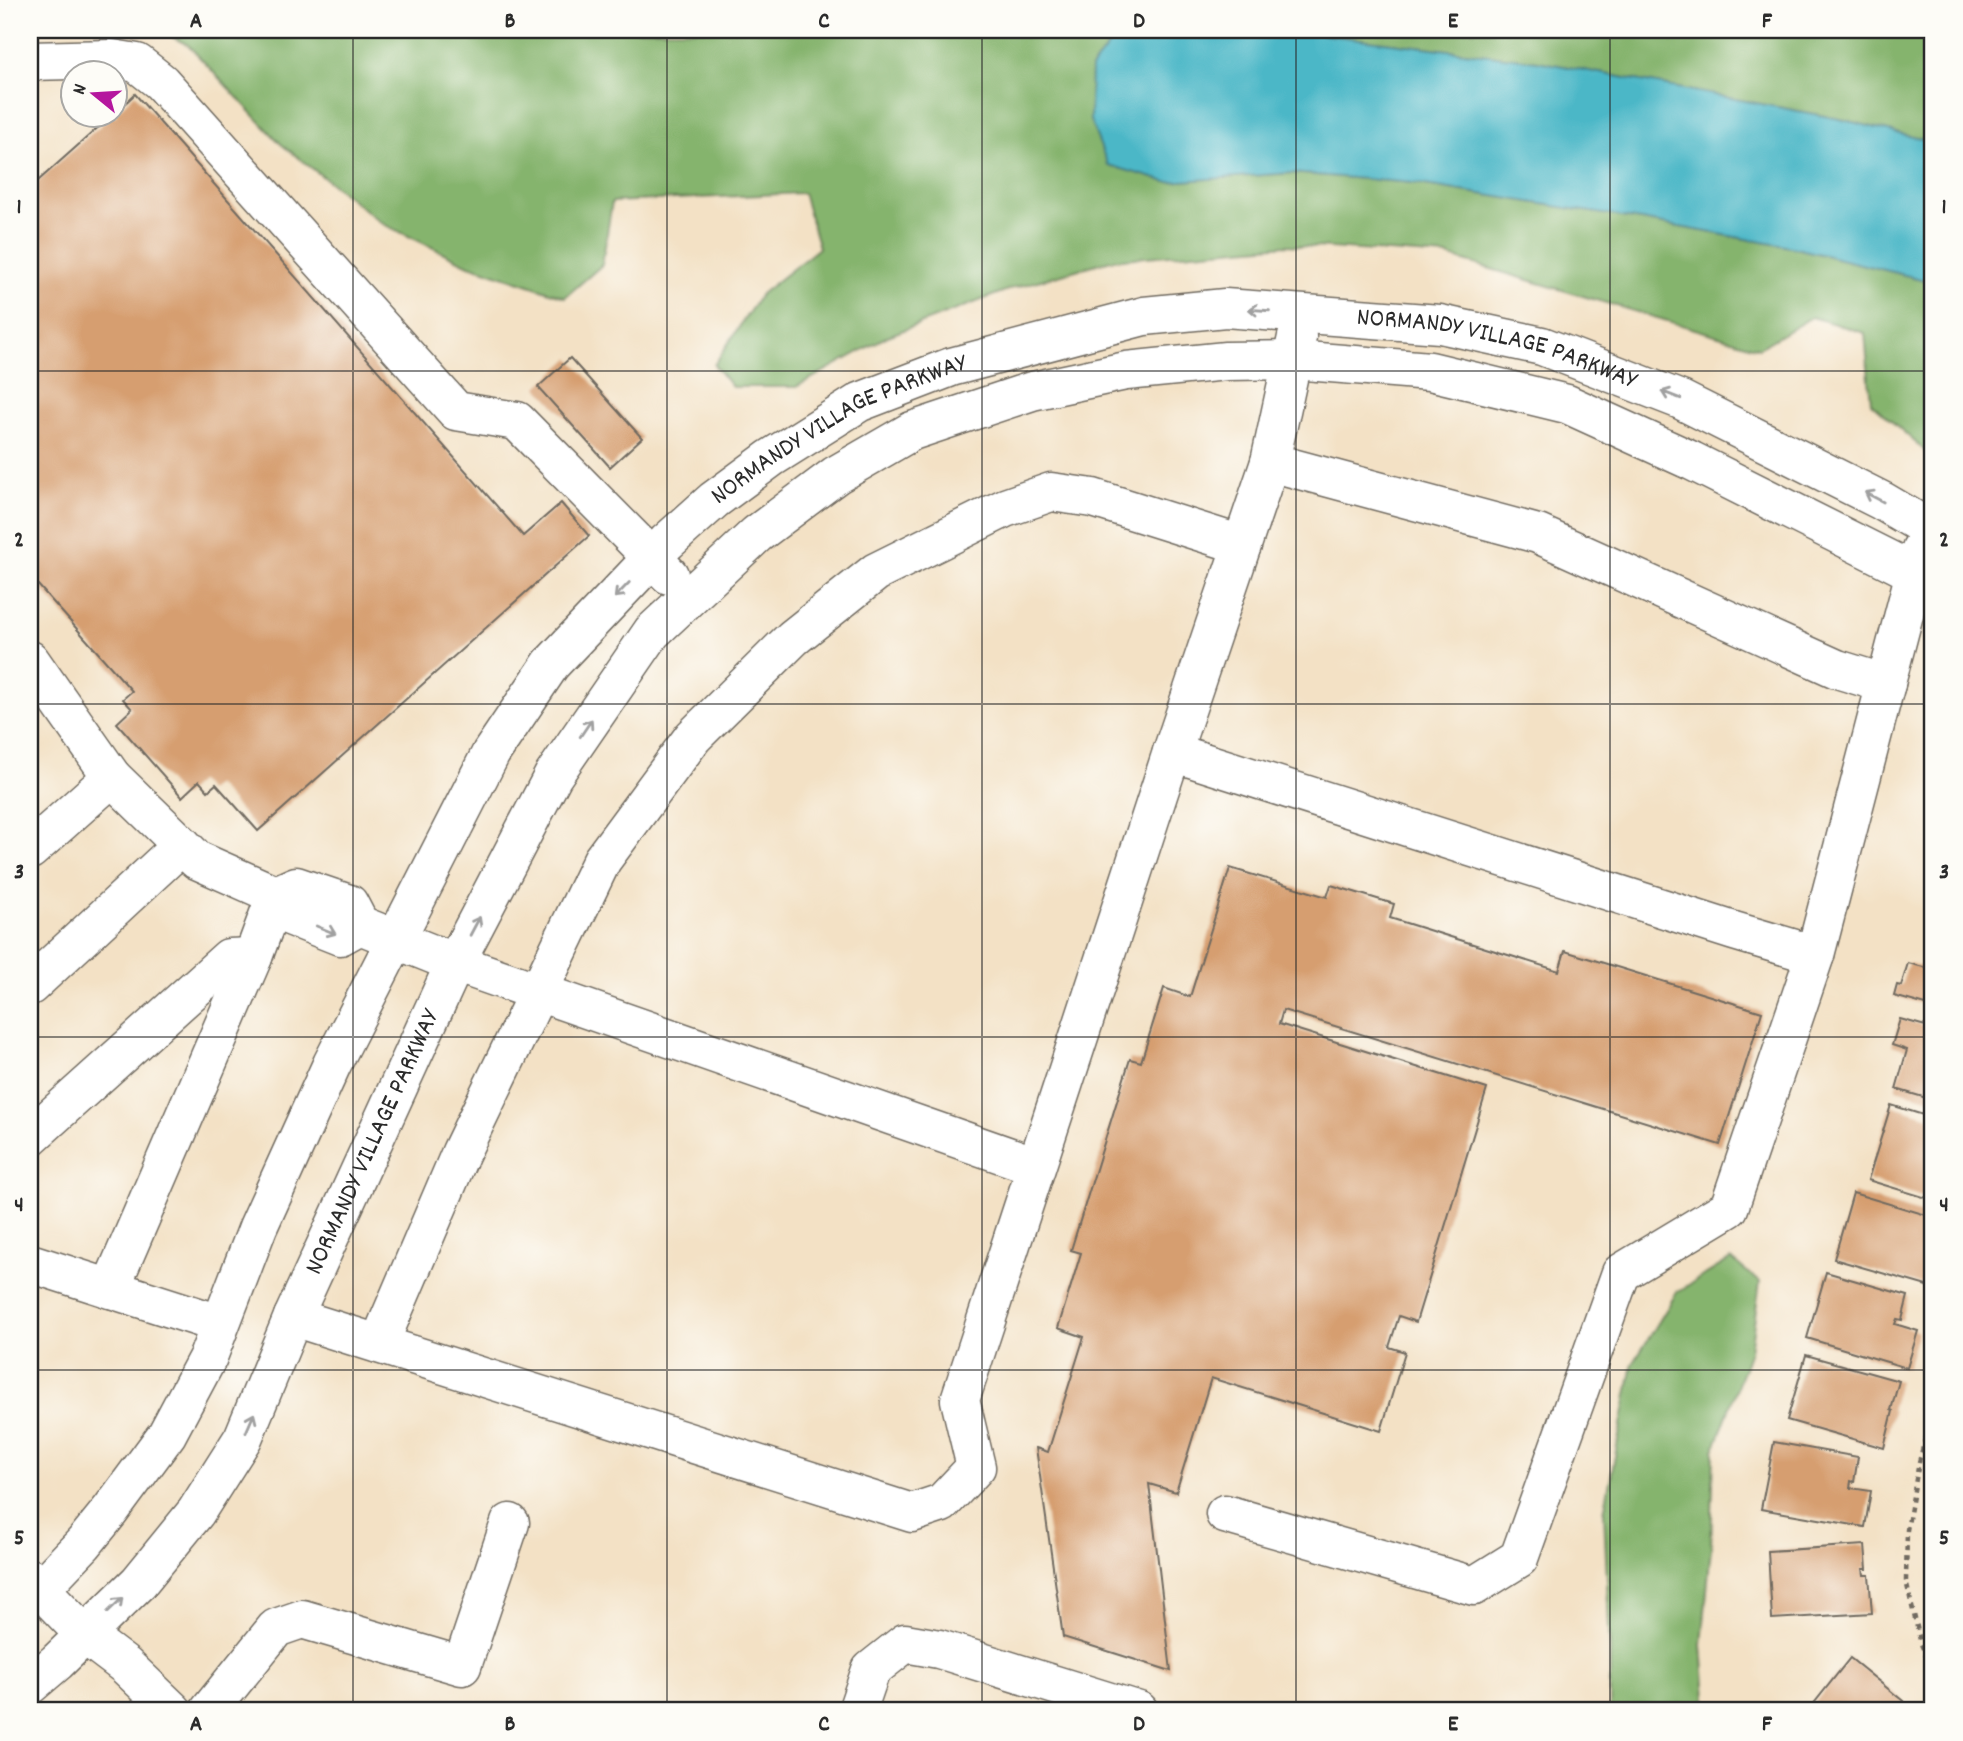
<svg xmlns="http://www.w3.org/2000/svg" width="1963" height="1741" font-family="Dekko,sans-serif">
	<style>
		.forest { fill: #85b46d; stroke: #58704c; stroke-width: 2 }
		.water { fill: #4bb7c7; stroke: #3b7179; stroke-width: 2 }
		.building { fill: #d69e6f }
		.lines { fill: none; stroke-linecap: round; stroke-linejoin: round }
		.minor-casing { stroke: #716b61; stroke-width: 41 }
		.path { stroke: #716b61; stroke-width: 4.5; stroke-dasharray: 5 5; stroke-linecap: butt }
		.minor { stroke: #fff; stroke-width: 38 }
		.oneway { stroke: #a0a0a0 }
		.grid { fill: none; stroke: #2b2b2b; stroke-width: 2; stroke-opacity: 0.55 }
		.labels { text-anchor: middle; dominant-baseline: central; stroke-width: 6; stroke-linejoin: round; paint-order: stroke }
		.street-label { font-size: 26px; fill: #2b2b2b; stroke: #fdfcf7 }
		.neatline { fill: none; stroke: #2b2b2b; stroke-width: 2.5 }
		.grid-label { font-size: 23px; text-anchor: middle; font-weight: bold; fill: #2b2b2b }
	</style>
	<rect width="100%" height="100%" fill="#fdfcf7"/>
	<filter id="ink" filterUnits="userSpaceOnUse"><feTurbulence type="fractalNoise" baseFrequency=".0143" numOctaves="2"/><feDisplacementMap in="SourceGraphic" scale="14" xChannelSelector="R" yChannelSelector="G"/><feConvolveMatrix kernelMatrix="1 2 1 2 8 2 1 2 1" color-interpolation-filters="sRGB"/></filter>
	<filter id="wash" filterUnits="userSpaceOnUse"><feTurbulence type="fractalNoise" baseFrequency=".00686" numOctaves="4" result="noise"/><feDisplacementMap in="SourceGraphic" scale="28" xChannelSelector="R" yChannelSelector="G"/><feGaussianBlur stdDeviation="1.57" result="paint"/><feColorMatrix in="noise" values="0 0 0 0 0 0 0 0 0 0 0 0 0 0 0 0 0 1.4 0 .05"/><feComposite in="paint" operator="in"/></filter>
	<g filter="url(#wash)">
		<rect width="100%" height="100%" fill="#f3e1c5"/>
		<g class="forest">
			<polygon points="159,30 1121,30 1091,68 1090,120 1109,165 1167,182 1291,173 1413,183 1641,220 1796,248 1933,282 1933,458 1871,403 1865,333 1812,317 1759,348 1447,256 1286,245 1111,260 1013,288 888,336 796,387 732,387 714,365 761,294 819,248 803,193 612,202 602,265 565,297 469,265 383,224 281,144 188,45"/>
			<polygon points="1287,30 1933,30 1933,142 1840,119 1537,61"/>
			<polygon points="1731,1259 1760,1282 1750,1351 1714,1451 1711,1547 1702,1645 1707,1711 1610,1711 1610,1649 1604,1512 1633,1364 1677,1292"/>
		</g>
		<polygon class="water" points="1121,30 1287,30 1537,61 1840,119 1933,142 1933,282 1796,248 1641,220 1413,183 1291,173 1167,182 1108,165 1090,120 1091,68"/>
		<g id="blocks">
			<g class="building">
				<polygon points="135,94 523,536 561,503 589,536 258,831 216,784 208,791 199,781 182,797 117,723 132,709 123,699 132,691 30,576 30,188 111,116 116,116 116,112"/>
				<polygon points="570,358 642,438 610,467 538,387"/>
				<polygon points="1230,868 1327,897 1331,885 1394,904 1390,918 1559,971 1565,951 1762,1012 1720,1145 1283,1010 1279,1024 1487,1089 1416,1322 1399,1316 1389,1347 1405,1352 1381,1431 1211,1378 1176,1492 1149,1484 1171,1671 1063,1637 1036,1448 1048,1452 1084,1337 1058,1328 1081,1253 1071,1250 1130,1059 1141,1062 1164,988 1190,997"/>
				<polygon points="1908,963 1931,969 1933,964 1933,1007 1894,996 1897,985 1901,986"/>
				<polygon points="1900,1019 1933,1028 1933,1100 1896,1089 1907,1050 1892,1045"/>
				<polygon points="1891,1105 1933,1118 1933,1200 1868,1180"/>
				<polygon points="1853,1193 1933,1217 1933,1276 1930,1287 1834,1259"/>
				<polygon points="1826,1272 1908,1296 1902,1320 1897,1319 1895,1324 1918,1331 1907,1368 1807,1338"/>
				<polygon points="1806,1355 1899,1381 1891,1410 1893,1411 1884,1448 1787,1420"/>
				<polygon points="1774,1442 1858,1457 1854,1482 1851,1481 1850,1488 1871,1491 1865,1527 1761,1509"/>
				<polygon points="1865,1545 1867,1569 1863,1569 1864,1575 1869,1575 1872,1613 1772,1619 1768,1551"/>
				<polygon points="1850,1658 1908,1705 1903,1711 1808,1711"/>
			</g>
		</g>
	</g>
	<g filter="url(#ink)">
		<use href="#blocks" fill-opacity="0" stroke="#716b61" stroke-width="2"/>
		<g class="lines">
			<defs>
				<g id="minor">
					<polyline points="30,61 112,59 137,63 161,82 456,411 517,421 669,575"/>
					<polyline points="1270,462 1538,534 1837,669 1886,684"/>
					<polyline points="30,660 112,777 182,845 197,860 276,895 253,957 110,1289"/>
					<polyline points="1172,752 1734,931 1815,955 1921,549"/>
					<polyline points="30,850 112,777"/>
					<polyline points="360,925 340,936 287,915 276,895 296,886 349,904 360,925 455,963 1036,1166"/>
					<polyline points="30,986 182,845"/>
					<polyline points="30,1137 229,958 253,957"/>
					<polyline points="30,1263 220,1324"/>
					<polyline points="293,1317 912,1513 942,1503 976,1467 960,1400 1172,752 1270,462 1297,337"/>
					<polyline points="379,1344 461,1152 602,860 693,737 793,638 876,572 1005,508 1051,492 1093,498 1242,545"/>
					<polyline points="1225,1514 1474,1586 1519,1558 1621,1273 1729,1208 1815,955"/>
					<polyline points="30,1578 85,1635 126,1666 173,1711"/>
					<path id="s1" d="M30,1596L40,1589L84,1543L110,1511L167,1434L208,1357L258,1227L332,1064L491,753L551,664L667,542L714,500L771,458L860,402L951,367L1144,316L1225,308L1440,324L1542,346L1681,400L1882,501L1933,531"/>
					<path id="s2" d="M30,1685L57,1662L139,1582L196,1512L243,1438L293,1317L455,963L553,776L652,632L757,534L836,475L912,431L1032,391L1126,371L1226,361L1293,360L1430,371L1567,404L1692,461L1933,582"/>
					<polyline points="209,1711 276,1628 302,1619 462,1666 510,1523"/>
					<polyline points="857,1711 871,1670 905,1643 939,1649 1139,1711"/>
				</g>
			</defs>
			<use href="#minor" class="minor-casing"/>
			<polyline class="path" points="1933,1409 1919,1462 1907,1530 1906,1581 1921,1644 1933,1672"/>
			<use href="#minor" class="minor"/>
		</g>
		<defs><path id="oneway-shaft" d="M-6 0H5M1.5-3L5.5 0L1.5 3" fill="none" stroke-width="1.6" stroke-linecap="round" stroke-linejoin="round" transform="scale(1.75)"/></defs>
		<g class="oneway">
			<use href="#oneway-shaft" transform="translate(1259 310) rotate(-176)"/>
			<use href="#oneway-shaft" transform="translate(1671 395) rotate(-159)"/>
			<use href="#oneway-shaft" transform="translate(1874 497) rotate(-152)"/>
			<use href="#oneway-shaft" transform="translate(622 590) rotate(134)"/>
			<use href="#oneway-shaft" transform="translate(586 728) rotate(-56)"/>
			<use href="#oneway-shaft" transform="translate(475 926) rotate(-62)"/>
			<use href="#oneway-shaft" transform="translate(326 930) rotate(22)"/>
			<use href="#oneway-shaft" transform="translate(250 1423) rotate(-67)"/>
			<use href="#oneway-shaft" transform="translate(115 1605) rotate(-44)"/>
		</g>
	</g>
	<path class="grid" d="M353,30V1711M667,30V1711M982,30V1711M1296,30V1711M1610,30V1711M30,371H1933M30,704H1933M30,1037H1933M30,1370H1933"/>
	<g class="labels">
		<g class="street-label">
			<text stroke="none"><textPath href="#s1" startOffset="2137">NORMANDY VILLAGE PARKWAY</textPath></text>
			<text stroke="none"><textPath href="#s1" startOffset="1451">NORMANDY VILLAGE PARKWAY</textPath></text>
			<text stroke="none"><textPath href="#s2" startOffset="651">NORMANDY VILLAGE PARKWAY</textPath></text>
		</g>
	</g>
	<rect width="1963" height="1741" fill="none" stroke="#fdfcf7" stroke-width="77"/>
	<g transform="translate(94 94) rotate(288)"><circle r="33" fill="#fdfcf7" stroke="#a9a8a5" stroke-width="2"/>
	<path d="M0-5L12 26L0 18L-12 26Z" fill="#b5179e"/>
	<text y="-10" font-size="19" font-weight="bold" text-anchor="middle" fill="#2b2b2b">N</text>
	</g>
	<rect x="38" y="38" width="1886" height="1664" class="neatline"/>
	<g class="grid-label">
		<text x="196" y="27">A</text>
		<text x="510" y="27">B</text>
		<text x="824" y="27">C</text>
		<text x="1139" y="27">D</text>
		<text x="1453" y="27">E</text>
		<text x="1767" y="27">F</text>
		<text x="19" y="213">1</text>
		<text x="1944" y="213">1</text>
		<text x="19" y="546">2</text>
		<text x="1944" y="546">2</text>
		<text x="19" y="878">3</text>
		<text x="1944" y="878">3</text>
		<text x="19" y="1211">4</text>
		<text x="1944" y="1211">4</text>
		<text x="19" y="1544">5</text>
		<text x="1944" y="1544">5</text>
		<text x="196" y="1730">A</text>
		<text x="510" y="1730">B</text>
		<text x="824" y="1730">C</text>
		<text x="1139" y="1730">D</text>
		<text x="1453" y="1730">E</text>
		<text x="1767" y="1730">F</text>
	</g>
</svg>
